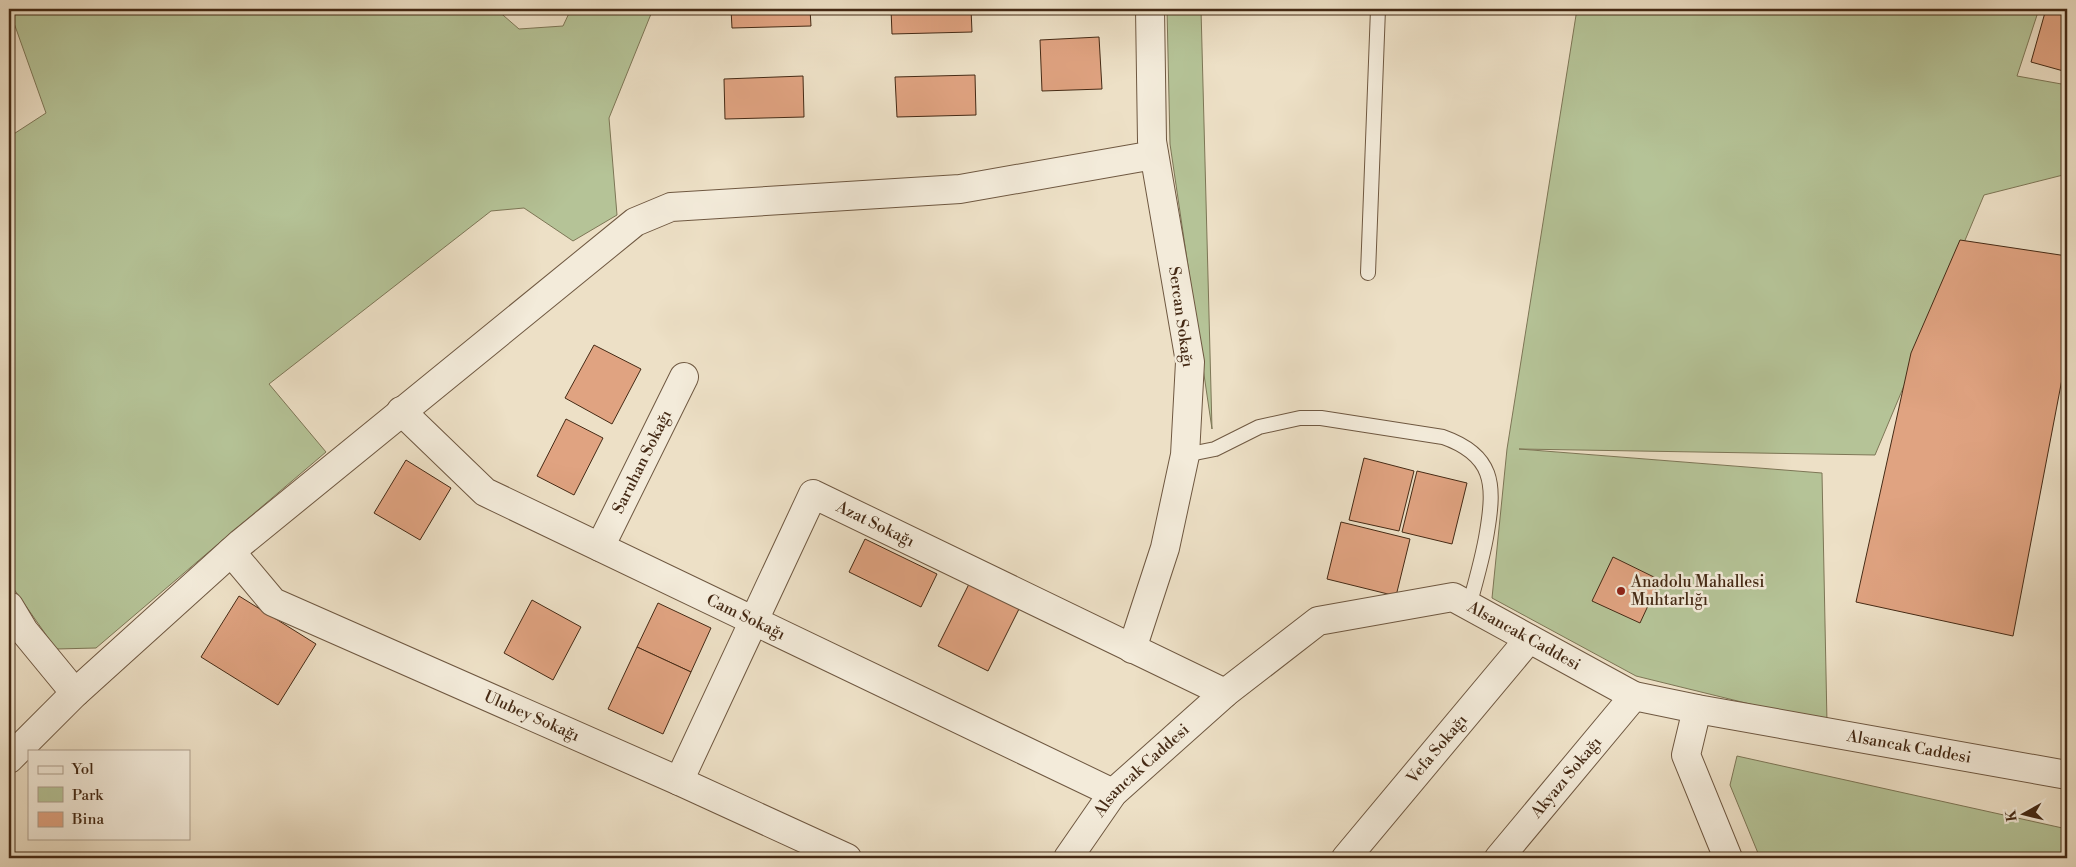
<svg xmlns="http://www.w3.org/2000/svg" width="2076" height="867" font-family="'Libre Bodoni',serif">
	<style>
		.green { fill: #b5c397; stroke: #7d7656 }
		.building { fill: #e0a381; stroke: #452a15 }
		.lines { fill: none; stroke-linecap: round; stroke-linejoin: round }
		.service-casing { stroke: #6f5841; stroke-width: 16 }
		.minor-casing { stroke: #6f5841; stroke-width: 30 }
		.tertiary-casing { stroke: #6f5841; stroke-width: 30 }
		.service { stroke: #f3ebda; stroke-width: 14 }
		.minor { stroke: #f3ebda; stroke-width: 28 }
		.tertiary { stroke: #f3ebda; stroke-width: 28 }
		.poi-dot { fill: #8f2418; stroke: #f3ebda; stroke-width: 2 }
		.labels { text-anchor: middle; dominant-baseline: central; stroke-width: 5; stroke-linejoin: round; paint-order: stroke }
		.street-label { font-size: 16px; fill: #452a15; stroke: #f3ebda }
		.poi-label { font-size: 16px; fill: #452a15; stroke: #f3ebda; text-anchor: start }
	</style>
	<rect width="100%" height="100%" fill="#ede0c6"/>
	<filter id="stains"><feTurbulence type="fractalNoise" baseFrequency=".004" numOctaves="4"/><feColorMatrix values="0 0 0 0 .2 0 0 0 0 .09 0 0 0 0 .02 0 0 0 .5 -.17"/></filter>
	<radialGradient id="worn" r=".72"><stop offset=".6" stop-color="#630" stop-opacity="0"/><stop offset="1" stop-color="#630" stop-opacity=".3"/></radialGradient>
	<g class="green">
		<polygon points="9,9 496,9 519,29 563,26 571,9 653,9 609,118 617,215 573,241 524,208 491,211 269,384 326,452 96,648 56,649 9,582 9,137 46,113"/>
		<polygon points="1167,9 1201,9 1212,429 1170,144"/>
		<polygon points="1577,9 2039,9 2017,76 2067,85 2067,174 1984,195 1875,455 1519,449 1822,473 1827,723 1636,676 1492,598 1507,449"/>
		<polygon points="1737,756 2067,829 2067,858 1760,858 1730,785"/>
	</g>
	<g class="building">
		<polygon points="731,9 810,9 811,26 732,28"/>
		<polygon points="891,9 971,9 972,32 892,34"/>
		<polygon points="2046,9 2067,9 2067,72 2031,62"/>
		<polygon points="1099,37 1102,89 1042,91 1040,40"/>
		<polygon points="975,75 976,115 897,117 895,77"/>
		<polygon points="803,76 804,117 725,119 724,79"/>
		<polygon points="1960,240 2067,256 2067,353 2013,636 1856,602 1911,353"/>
		<polygon points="594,345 641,369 612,424 565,398"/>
		<polygon points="566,419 603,438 574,495 537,476"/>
		<polygon points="1364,458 1414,471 1399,531 1349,520"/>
		<polygon points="406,460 451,488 420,540 374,513"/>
		<polygon points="1417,471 1467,483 1452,544 1402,532"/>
		<polygon points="1341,522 1410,539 1396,596 1327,579"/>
		<polygon points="865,539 937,574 921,607 849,572"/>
		<polygon points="1613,557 1660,580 1640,623 1592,601"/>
		<polygon points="971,580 1021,605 988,671 938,646"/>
		<polygon points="239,596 316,644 278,705 201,657"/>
		<polygon points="532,600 581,627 553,680 504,653"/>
		<polygon points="658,603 711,628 691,672 637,647"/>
		<polygon points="637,647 691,672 663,734 608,709"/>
	</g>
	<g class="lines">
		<defs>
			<g id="service">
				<polyline points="1368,273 1378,9"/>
				<path d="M1185,455L1215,449L1259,427L1300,418H1321L1443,437C1494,455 1495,484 1487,532C1483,557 1476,581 1469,606"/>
			</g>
			<g id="minor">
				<path id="s1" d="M401,411L485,492L1113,793"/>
				<path id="s2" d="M600,547L684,377"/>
				<path id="s3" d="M231,552L273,602L679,781L847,858"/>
				<polyline points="9,606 24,631 75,693"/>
				<polyline points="1132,649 1165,548 1185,455 1190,362 1152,141 1150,9"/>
				<polyline points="1697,709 1686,755 1728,858"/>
				<polyline points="9,759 75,693 241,543 635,222 671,207 960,189 1154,155"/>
				<path id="s4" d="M679,781L813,494L1225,693"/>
				<path id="s5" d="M1346,858L1529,639"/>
				<path id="s6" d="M1499,858L1634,696"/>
			</g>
			<g id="tertiary">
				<path id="s7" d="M1068,858L1113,793L1225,693L1318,621L1453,597L1634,696L1697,709L2067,775"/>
			</g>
		</defs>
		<use href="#service" class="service-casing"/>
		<use href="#minor" class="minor-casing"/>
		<use href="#tertiary" class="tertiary-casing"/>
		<use href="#service" class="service"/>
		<use href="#minor" class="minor"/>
		<use href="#tertiary" class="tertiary"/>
	</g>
	<circle class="poi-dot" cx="1621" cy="591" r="5"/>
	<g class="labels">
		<g class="street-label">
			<text transform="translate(1181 317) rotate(82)">Sercan Sokağı</text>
			<text stroke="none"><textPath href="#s2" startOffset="95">Saruhan Sokağı</textPath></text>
			<text stroke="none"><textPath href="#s4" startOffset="386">Azat Sokağı</textPath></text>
			<text stroke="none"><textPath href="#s1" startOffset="406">Cam Sokağı</textPath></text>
			<text stroke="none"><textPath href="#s7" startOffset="565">Alsancak Caddesi</textPath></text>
			<text stroke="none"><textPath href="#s3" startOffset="348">Ulubey Sokağı</textPath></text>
			<text stroke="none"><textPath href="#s7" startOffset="970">Alsancak Caddesi</textPath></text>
			<text stroke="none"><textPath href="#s5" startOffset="142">Vefa Sokağı</textPath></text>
			<text stroke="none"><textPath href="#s7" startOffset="115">Alsancak Caddesi</textPath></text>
			<text stroke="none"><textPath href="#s6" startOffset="105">Akyazı Sokağı</textPath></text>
		</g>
		<g class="poi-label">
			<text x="1631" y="582">Anadolu Mahallesi<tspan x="1631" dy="18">Muhtarlığı</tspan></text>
		</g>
	</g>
	<rect width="2076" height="867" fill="none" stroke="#ede0c6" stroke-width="30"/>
	<rect x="10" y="10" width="2056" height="847" fill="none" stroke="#452a15" stroke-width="2.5"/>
	<rect x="15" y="15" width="2046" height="837" fill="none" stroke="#452a15"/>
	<rect x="28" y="750" width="162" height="90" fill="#f3ebda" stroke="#ad9e8b"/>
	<rect x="38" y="766" width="25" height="8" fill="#f3ebda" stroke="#ad9e8b"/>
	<text x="72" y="774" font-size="15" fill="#452a15">Yol</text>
	<rect x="38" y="787" width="25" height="15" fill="#b5c397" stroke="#ad9e8b"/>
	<text x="72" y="800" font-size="15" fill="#452a15">Park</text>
	<rect x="38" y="812" width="25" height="15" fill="#e0a381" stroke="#ad9e8b"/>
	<text x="72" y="824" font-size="15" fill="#452a15">Bina</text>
	<g transform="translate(2024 814) rotate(262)" stroke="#f3ebda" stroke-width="4" paint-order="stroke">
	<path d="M0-4L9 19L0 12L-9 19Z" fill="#452a15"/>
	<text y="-8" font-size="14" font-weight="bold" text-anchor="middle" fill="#452a15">K</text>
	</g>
	<rect width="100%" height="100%" filter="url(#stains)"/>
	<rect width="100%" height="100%" fill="url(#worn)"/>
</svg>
